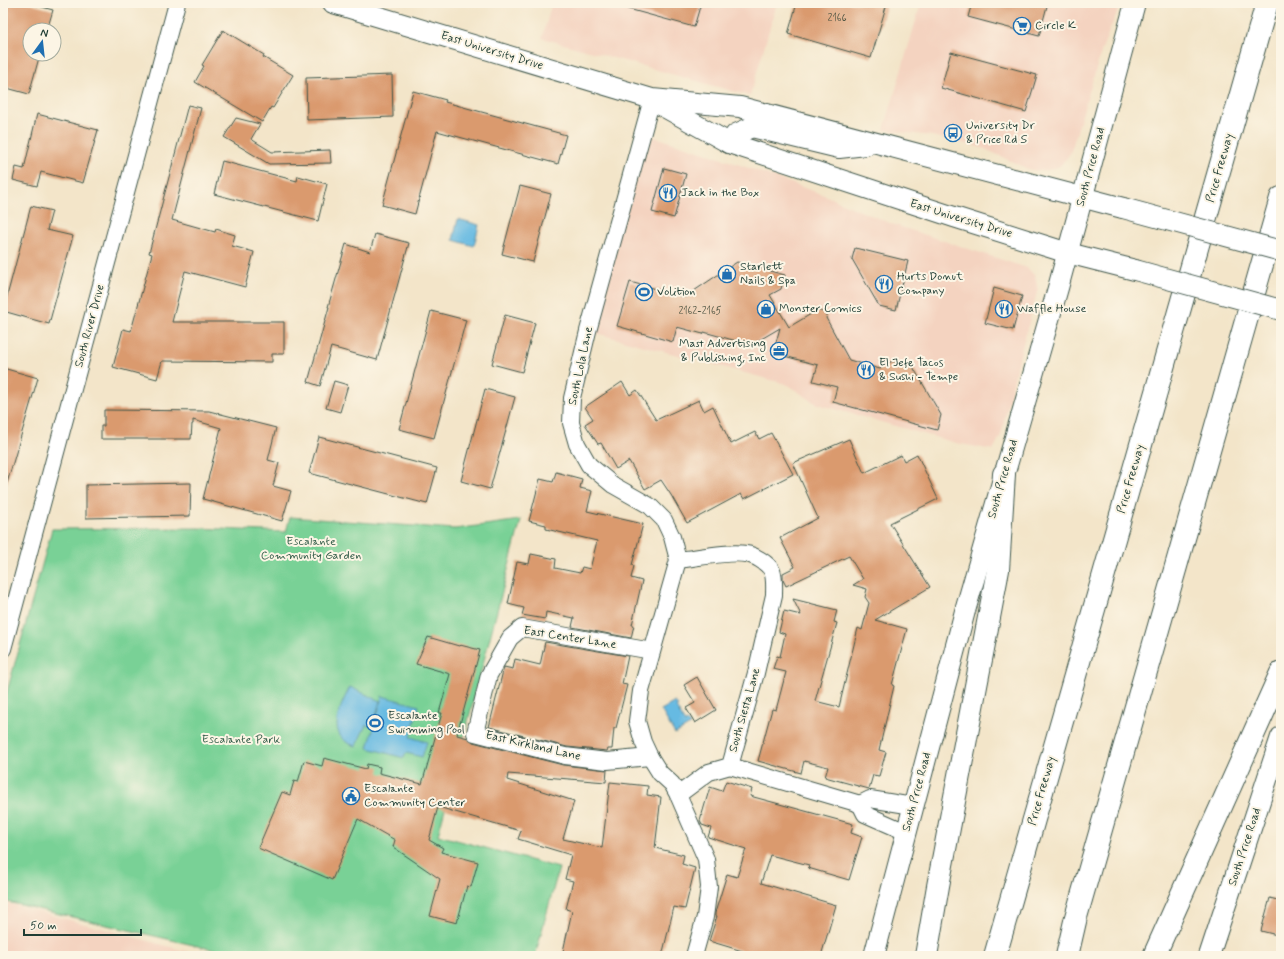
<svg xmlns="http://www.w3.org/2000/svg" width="1284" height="959" font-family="Mynerve,sans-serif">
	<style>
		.built { fill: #f4d3c0 }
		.green { fill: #79d196; stroke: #4c8765 }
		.water { fill: #66bae2; stroke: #427c8b }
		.building { fill: #da9a6e }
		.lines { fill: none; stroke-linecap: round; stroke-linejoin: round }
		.minor-casing { stroke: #3f564a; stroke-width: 18 }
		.major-casing { stroke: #3f564a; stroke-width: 22 }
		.highway-casing { stroke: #3f564a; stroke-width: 24 }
		.minor { stroke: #fff; stroke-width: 16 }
		.major { stroke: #fff; stroke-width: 20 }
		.highway { stroke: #fff; stroke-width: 22 }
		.major-bridge-casing { stroke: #3f564a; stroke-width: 22; stroke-linecap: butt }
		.major-bridge { stroke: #fff; stroke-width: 20 }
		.labels { text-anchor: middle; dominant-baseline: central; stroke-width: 4; stroke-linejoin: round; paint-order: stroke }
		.number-label { font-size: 10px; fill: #4e5442 }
		.poi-label { font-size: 12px; fill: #1f3d34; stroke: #fcf5e5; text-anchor: start }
		.street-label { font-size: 12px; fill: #1f3d34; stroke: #fcf5e5 }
		.park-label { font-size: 12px; fill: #315b48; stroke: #fcf5e5 }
	</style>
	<rect width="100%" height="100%" fill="#fcf5e5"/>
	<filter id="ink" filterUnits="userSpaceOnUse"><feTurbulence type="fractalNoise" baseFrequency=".025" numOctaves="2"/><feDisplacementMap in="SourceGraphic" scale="8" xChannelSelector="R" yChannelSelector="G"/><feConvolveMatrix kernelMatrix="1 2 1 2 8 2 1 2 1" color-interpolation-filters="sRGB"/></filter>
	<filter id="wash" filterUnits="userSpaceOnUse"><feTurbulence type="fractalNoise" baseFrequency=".012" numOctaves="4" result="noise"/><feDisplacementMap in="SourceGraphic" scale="16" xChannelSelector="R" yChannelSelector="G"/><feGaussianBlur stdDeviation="0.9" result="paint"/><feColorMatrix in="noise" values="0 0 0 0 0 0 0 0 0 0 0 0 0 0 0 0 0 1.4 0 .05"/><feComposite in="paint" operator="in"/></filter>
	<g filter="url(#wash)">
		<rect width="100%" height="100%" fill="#f3e5c9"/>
		<g class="built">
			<polygon points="552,3 777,3 750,96 542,38"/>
			<polygon points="921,3 1121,3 1103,46 1071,151 1069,155 1060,166 1048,170 1038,171 1028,169 983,148 932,136 884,130"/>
			<polygon points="643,133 726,160 824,195 860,211 895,225 1027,268 1035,276 1038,289 1017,366 1001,435 993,450 956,443 817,404 786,384 588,331"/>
			<polygon points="3,902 204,956 3,956"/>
		</g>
		<polygon class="green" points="290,517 455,529 521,520 438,835 559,868 535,956 241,956 3,901 3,706 52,529 198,528 286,532"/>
		<g class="water">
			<polygon points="458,219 479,225 474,246 453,240"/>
			<path d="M350,687L380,701L375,719H376L382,696L419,706L410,737L427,742L422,757L406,753L404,758L368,748L374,727L366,725L356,746C324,737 340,707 350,687Z"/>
			<polygon points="675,702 678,706 676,707 685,723 688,722 690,725 675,734 661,710"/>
		</g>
		<g id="blocks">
			<g class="building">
				<polygon points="3,3 27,3 53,10 47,30 30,30 30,54 40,54 29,94 3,87"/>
				<polygon points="621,3 701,3 694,27 621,7"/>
				<polygon points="797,3 887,3 871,58 788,34"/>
				<polygon points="972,3 1037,3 1047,6 1039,36 968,17"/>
				<polygon points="223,30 264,55 263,57 293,75 273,108 271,107 262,122 195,82 204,66 202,65"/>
				<polygon points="951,52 1037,75 1026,112 941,88"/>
				<polygon points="392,75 393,117 307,120 306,78"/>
				<polygon points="413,91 446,100 445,102 566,135 558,164 437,131 415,214 382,205"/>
				<polygon points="188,105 201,108 172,220 215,232 216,229 235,235 232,246 254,252 245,287 185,271 172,322 284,322 284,354 272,354 272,362 162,361 157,379 113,367 123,329 131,331 152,254 149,253"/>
				<polygon points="37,114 98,130 83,183 41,172 37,186 13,180 16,167 24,169"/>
				<polygon points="236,118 260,124 251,139 272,152 330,150 331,163 269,164 224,137"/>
				<polygon points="222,161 297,181 298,176 327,184 318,221 214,194"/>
				<polygon points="664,168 686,174 674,218 652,212"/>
				<polygon points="520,186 551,194 533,262 502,254"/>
				<polygon points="31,206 52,211 47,230 73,236 49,324 3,311"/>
				<polygon points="375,234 409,243 377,360 331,347 320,386 308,382 329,307 328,307 346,244 370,252"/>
				<polygon points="855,248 908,261 896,310 879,306 852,259"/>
				<polygon points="737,262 785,275 781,289 770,295 789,327 811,314 813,309 828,313 826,318 849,360 880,369 892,361 913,367 941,415 937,430 833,402 837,387 813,381 818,365 773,353 780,328 751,345 704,332 703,334 677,327 673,342 617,326 630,282 685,297"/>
				<polygon points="994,288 1022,296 1013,330 985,323"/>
				<polygon points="431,311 466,320 434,438 399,429"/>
				<polygon points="505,315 535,323 522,372 492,364"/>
				<polygon points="3,368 38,378 7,483 3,483"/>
				<polygon points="334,381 348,385 340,412 326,408"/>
				<polygon points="622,382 630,395 637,390 656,420 699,400 704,411 713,406 731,444 755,432 759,439 771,433 793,474 744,499 741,494 687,523 671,495 661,480 645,489 629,461 616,469 601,443 598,444 585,424 593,419 585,407"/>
				<polygon points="485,389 515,397 490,489 461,481"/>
				<polygon points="104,410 209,411 276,428 268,460 279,463 273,486 291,491 282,521 203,499 221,428 193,420 193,424 192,424 191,439 101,439 101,426 104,426"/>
				<polygon points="319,437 437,468 427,504 309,473"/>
				<polygon points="849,439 864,473 901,455 904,461 917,454 938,499 890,523 930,587 875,620 907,629 892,685 894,686 879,750 886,752 879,776 873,775 869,789 825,777 828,767 804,761 801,773 758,761 772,709 776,710 786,672 773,669 777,656 780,657 785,634 779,632 784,611 801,615 793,599 837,610 834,622 837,623 815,701 839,707 858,628 862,630 869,603 865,597 867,589 853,585 863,579 849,556 786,586 783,580 783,573 795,567 780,538 818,518 793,463"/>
				<polygon points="556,472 582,479 580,488 592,491 587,511 643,524 632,565 634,566 631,578 642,581 632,625 634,625 631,638 572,627 574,618 546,612 545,619 522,615 524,608 508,604 517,562 529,564 531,554 556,559 555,568 580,573 582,567 590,569 597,541 546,529 546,525 529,521 540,479 553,482"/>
				<polygon points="191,483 190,516 86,518 86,485"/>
				<polygon points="428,637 459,646 460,645 480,650 457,735 468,738 473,742 563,765 607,770 606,782 508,774 507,780 574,801 563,839 602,848 610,782 648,786 647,795 661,797 655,848 684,855 682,864 695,868 685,909 674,907 662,956 562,956 572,911 566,909 573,881 565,879 571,855 518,839 521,831 438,807 429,840 443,848 441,852 478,862 471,887 467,886 457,923 430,916 440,879 393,847 395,840 358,819 332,880 258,848 282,792 290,795 294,781 298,782 304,761 322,766 324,758 366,769 367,764 380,767 379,773 422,784 442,713 439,713 450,674 416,664"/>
				<polygon points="545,642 628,656 622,684 627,685 616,728 614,728 612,749 608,749 607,751 567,747 489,727 504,667 513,669 515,659 540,665"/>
				<polygon points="697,677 716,710 695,723 686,708 695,703 684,685"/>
				<polygon points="726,781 752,789 750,796 853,824 851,833 862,837 849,880 808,868 809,865 770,855 761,883 836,905 821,956 759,956 709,941 717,916 715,916 715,913 727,874 737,877 746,849 708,837 711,828 702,825 700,821 710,787 722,791"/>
				<polygon points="1270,898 1281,901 1281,936 1261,931"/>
			</g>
		</g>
	</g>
	<g filter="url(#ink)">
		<use href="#blocks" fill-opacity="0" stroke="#3f564a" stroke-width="1"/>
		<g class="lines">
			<defs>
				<g id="minor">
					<polyline points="652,99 588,331 572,398 571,423 577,444 589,465 613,485 650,506 664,520 672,537 678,560 641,691 637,721 643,742 650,757 660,773 672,784 678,795"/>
					<path d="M678,560C697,558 728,551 746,554C754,555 768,563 772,571C775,578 774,588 774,595L756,673L730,766L709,772L678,795L706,859L709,887L705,917L694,956"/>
					<polyline points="3,649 177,3"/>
					<polyline points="650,757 607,761 565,756 475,733 489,675 510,638 522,628 652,651"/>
					<polyline points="730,766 860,804"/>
					<polyline points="906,832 865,814 860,804 870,799 913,806"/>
				</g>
				<g id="major">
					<polyline points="333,3 652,99 740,107 1123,208"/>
					<polyline points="657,103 729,143 954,217 1068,253 1135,270"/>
					<polyline points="729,143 736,134 752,127 839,148 866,145"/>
					<polyline points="874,956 965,611 1058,288 1135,3"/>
					<polyline points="1209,956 1281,737"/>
				</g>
				<g id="highway">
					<polyline points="926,956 938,886 998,570 1004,474"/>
					<polyline points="995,956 1267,3"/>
					<polyline points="1067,956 1076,917 1281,198"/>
					<polyline points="1154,956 1281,673"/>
				</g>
			</defs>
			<use href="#minor" class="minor-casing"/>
			<use href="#major" class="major-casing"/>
			<use href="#highway" class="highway-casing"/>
			<use href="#minor" class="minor"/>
			<use href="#major" class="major"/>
			<use href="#highway" class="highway"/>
			<defs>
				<g id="major-bridge">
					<polyline points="1123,208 1281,251"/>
					<polyline points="1135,270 1281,310"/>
				</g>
			</defs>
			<use href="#major-bridge" class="major-bridge-casing"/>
			<use href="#major-bridge" class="major-bridge"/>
		</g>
	</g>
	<defs>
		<symbol id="supermarket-ring" viewBox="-11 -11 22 22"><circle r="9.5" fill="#fcf5e5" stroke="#1f6fb2" stroke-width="1.5"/><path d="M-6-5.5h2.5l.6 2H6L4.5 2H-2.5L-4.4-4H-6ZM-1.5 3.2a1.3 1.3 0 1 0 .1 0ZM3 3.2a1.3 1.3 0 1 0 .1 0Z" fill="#1f6fb2"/></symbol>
		<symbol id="bus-ring" viewBox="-11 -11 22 22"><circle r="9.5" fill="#fcf5e5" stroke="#1f6fb2" stroke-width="1.5"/><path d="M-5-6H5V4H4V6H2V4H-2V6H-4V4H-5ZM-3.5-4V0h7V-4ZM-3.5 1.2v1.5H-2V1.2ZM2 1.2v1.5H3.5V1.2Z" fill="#1f6fb2"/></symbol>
		<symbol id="restaurant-ring" viewBox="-11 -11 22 22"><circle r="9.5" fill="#fcf5e5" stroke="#1f6fb2" stroke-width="1.5"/><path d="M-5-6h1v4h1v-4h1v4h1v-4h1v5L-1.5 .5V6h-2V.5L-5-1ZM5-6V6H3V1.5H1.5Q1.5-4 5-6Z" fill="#1f6fb2"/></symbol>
		<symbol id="shop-ring" viewBox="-11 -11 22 22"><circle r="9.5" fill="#fcf5e5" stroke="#1f6fb2" stroke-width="1.5"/><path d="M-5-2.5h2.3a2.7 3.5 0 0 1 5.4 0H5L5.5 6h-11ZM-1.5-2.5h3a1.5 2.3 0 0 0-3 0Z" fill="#1f6fb2"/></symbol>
		<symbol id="stadium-ring" viewBox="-11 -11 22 22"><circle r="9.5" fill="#fcf5e5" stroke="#1f6fb2" stroke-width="1.5"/><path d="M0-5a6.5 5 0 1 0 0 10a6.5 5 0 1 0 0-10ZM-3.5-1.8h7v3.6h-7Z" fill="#1f6fb2"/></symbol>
		<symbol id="office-ring" viewBox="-11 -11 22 22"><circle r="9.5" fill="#fcf5e5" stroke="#1f6fb2" stroke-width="1.5"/><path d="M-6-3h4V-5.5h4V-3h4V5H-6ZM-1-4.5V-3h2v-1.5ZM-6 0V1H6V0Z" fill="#1f6fb2"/></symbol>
		<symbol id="civic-ring" viewBox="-11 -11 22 22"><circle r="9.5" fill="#fcf5e5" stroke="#1f6fb2" stroke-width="1.5"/><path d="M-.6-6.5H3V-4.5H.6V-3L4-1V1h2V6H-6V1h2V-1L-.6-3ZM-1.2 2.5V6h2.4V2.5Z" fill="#1f6fb2"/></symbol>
	</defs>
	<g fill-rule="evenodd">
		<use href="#supermarket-ring" x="1012" y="16" width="20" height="20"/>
		<use href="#bus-ring" x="943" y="123" width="20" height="20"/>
		<use href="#restaurant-ring" x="658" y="183" width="20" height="20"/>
		<use href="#shop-ring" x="717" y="264" width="20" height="20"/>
		<use href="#restaurant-ring" x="874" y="274" width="20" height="20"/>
		<use href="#stadium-ring" x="634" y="282" width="20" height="20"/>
		<use href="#shop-ring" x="756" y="299" width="20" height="20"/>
		<use href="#restaurant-ring" x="994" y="299" width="20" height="20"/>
		<use href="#office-ring" x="769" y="341" width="20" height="20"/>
		<use href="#restaurant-ring" x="856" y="360" width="20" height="20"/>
		<use href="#stadium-ring" x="365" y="713" width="20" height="20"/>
		<use href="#civic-ring" x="341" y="786" width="20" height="20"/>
	</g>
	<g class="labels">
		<g class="number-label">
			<text x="837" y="18">2166</text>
			<text x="700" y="311">2162-2165</text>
		</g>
		<g class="poi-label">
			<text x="1035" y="26">Circle K</text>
			<text x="966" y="126">University Dr<tspan x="966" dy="14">&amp; Price Rd S</tspan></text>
			<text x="681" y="193">Jack in the Box</text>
			<text x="740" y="267">Starlett<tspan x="740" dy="14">Nails &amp; Spa</tspan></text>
			<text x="897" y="277">Hurts Donut<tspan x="897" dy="14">Company</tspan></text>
			<text x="657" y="292">Volition</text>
			<text x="779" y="309">Monster Comics</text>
			<text x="1017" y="309">Waffle House</text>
			<text x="766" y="344" text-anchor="end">Mast Advertising<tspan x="766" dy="14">&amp; Publishing, Inc</tspan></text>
			<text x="879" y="363">El Jefe Tacos<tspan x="879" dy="14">&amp; Sushi - Tempe</tspan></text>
			<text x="388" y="716">Escalante<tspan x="388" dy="14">Swimming Pool</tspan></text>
			<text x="364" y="789">Escalante<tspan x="364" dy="14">Community Center</tspan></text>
		</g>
		<g class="street-label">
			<text transform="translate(492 51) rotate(17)">East University Drive</text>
			<text transform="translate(1091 167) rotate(-75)">South Price Road</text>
			<text transform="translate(1220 168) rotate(-74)">Price Freeway</text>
			<text transform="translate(961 219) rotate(17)">East University Drive</text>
			<text transform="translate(90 326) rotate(-75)">South River Drive</text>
			<text transform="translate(581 366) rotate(-78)">South Lola Lane</text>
			<text transform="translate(1003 479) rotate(-74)">South Price Road</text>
			<text transform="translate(1131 479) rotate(-74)">Price Freeway</text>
			<text transform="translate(570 638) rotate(9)">East Center Lane</text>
			<text transform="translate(745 710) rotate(-74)">South Siesta Lane</text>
			<text transform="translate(533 746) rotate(13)">East Kirkland Lane</text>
			<text transform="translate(1042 791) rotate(-74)">Price Freeway</text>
			<text transform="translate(917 792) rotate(-75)">South Price Road</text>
			<text transform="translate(1245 847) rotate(-72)">South Price Road</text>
		</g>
		<g class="park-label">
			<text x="311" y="542">Escalante<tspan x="311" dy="14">Community Garden</tspan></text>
			<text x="241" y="740">Escalante Park</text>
		</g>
	</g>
	<rect width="1284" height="959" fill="none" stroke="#fcf5e5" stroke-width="16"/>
	<g transform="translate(42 42) rotate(15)"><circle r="19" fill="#fcf5e5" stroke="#a4ab9e"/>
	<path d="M0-3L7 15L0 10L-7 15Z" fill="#1f6fb2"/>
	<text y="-6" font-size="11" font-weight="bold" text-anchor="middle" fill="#1f3d34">N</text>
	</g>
	<path d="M24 929v6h117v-6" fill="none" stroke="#1f3d34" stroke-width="2"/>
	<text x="30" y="929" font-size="12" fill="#1f3d34" stroke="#fcf5e5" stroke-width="3" paint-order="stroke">50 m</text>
</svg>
